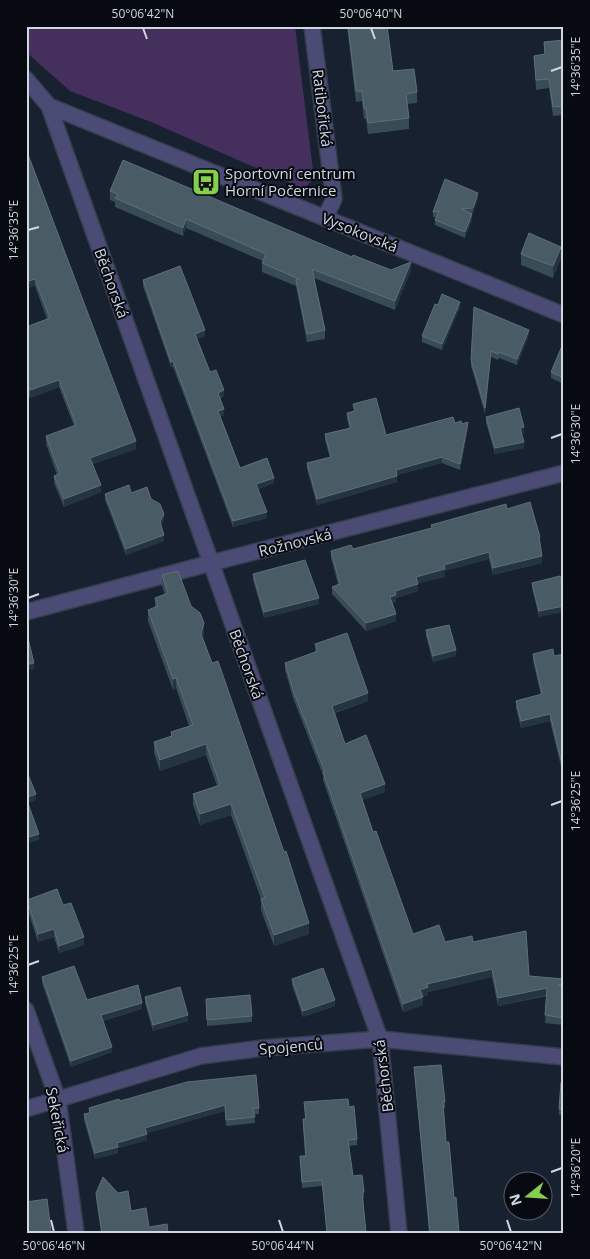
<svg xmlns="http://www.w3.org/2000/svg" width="590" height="1259" font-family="'Open Sans',sans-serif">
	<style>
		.green { fill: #452f5c }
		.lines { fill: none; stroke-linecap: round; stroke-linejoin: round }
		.street-casing { stroke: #353e4c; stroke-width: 18 }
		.street { stroke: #4a4c75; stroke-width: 15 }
		.wall { fill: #384c56 }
		.shaded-wall { fill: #243541 }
		.building { fill: #495b65; stroke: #5e6f79 }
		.ticks { fill: none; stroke: #d0d7e1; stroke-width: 2 }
		.labels { text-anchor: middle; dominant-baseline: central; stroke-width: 4; stroke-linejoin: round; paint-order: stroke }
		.street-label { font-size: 15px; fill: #d0d7e1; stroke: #070b11 }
		.poi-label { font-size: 15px; fill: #d0d7e1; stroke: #070b11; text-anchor: start }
		.neatline { fill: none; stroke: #d0d7e1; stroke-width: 2 }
		.ticks-label { font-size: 12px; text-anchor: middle; fill: #d0d7e1 }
	</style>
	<rect width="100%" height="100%" fill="#172130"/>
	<polygon class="green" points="26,26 295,26 314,178 304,189 151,122 70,91 26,52"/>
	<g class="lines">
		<defs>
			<g id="street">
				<polyline points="312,26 334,199 325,218"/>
				<polyline points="26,79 49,106 564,315"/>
				<polyline points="49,106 380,1039 399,1233"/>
				<polyline points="26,612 211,563 564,473"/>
				<polyline points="26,1010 58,1100 76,1233"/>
				<polyline points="26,1109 201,1056 263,1048 380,1039 564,1057"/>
			</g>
		</defs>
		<use href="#street" class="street-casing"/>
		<use href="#street" class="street"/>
	</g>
	<g class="wall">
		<polygon points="347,26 387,26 393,71 417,92 417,103 407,104 409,118 409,129 368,134 366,119 364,119 362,101 356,102"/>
		<polygon points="564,40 564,115 553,116 549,88 536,90 534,56 544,54 544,42"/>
		<polygon points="26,149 136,449 93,464 101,492 64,507 54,483 54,476 57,475 46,444 46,436 74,426 59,387 30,398 26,389 26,327 47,319 35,286"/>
		<polygon points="110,191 352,257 391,270 411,270 395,310 314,278 325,330 325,339 307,342 296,286 262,272 262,263 263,261 186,228 183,236 115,207 115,202 110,200"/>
		<polygon points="478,199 472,214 472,220 465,238 435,225 435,220 436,217 433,217 433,212"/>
		<polygon points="521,254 561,258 553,278 521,265"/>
		<polygon points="143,280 205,336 197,339 210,372 224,396 220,398 224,415 220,416 240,468 274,483 258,489 267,518 233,527 183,393 173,367 171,367 143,286"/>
		<polygon points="438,305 460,307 442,350 422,342 422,336"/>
		<polygon points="529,335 517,365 499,358 498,360 491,357 485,414 471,366 471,360"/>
		<polygon points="564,347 564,384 551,378 551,372"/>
		<polygon points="353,404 386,435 455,423 462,424 468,428 460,470 442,463 397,475 397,482 317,505 307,469 307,463 330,458 325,440 325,434 349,428 347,419 347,413 354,411"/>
		<polygon points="486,417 524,433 522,433 524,448 495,454 486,423"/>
		<polygon points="131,493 151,499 164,520 161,525 164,541 126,555 105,500 105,494"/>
		<polygon points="507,509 540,544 542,563 493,575 489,559 445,571 445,577 418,583 418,591 396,598 396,602 392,603 396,621 366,631 332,594 332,587 338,584 331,558 331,551 353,549 431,528 431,525"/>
		<polygon points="253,574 319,604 264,618 253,580"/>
		<polygon points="162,575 191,606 204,634 203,638 309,934 274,946 261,910 261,899 231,815 200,825 193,805 193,794 217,786 206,755 160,771 154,753 154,742 171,736 171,732 189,726 176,688 173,690 148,621 148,610 155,607 155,598 165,595 162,586"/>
		<polygon points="560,576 539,617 532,588 532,583"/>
		<polygon points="426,630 456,656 433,662 426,636"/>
		<polygon points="315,644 368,701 335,713 345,744 385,792 362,800 373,832 413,934 445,942 473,942 529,976 564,979 564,1025 545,1023 547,996 498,1006 492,977 428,992 428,995 423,997 423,1005 403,1012 323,780 323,775 293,698 285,670 285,663 315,652"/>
		<polygon points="533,654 554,656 564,654 564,779 550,721 521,728 516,708 516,701 541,695 533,661"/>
		<polygon points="27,900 63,905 84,945 59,953 54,937 38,942 27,908"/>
		<polygon points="42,977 87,1000 142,1009 103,1021 112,1052 71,1067 42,983"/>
		<polygon points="292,979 335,1006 303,1017 292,985"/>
		<polygon points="145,997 188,1021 153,1031 145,1003"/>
		<polygon points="206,999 252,1016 252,1022 207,1026"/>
		<polygon points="414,1067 445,1102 445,1108 443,1108 446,1142 459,1233 429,1233"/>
		<polygon points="564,1082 564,1115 559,1115 559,1109"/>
		<polygon points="120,1101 259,1108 259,1114 254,1114 255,1123 226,1126 225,1111 146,1133 147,1140 118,1148 118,1153 95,1159 84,1120 84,1114 89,1113 89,1108"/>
		<polygon points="304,1102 349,1107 357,1139 357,1145 349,1146 353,1176 364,1192 364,1198 363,1198 366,1233 327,1233 322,1186 302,1188 300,1156 305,1156 303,1125 303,1119 305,1119"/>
		<polygon points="96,1193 131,1211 149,1227 168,1233 101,1233 96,1198"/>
	</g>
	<g class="shaded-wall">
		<polygon points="478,193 478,199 473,214 473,208"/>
		<polygon points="472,214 472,220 465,238 465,232"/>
		<polygon points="186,219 186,228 183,236 183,228"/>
		<polygon points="561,247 561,258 553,278 553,266"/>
		<polygon points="411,262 411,270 395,310 395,301"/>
		<polygon points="35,279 35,286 26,289 26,282"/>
		<polygon points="460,302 460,307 442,350 442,344"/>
		<polygon points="205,330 205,336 195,340 195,334"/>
		<polygon points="529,330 529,335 517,365 517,359"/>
		<polygon points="491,351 491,357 485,414 485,408"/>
		<polygon points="173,361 173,367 171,367 171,362"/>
		<polygon points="59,380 59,387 30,398 30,390"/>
		<polygon points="224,390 224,396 218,398 218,393"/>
		<polygon points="224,409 224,415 218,417 218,411"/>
		<polygon points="468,422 468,428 460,470 460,464"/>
		<polygon points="524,427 524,433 520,434 520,428"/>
		<polygon points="136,441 136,449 90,465 90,458"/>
		<polygon points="524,442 524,448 495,454 495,448"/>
		<polygon points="442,457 442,463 396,475 396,470"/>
		<polygon points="397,476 397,482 317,505 317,499"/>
		<polygon points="274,478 274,483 256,490 256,484"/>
		<polygon points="101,485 101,492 64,507 64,499"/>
		<polygon points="267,512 267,518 233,527 233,521"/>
		<polygon points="164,514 164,520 160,528 160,522"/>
		<polygon points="164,535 164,541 126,555 126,549"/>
		<polygon points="489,552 489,559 445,571 445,577 416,584 416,577 444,565"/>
		<polygon points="542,556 542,563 493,575 493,568"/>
		<polygon points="418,584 418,591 396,598 396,602 390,604 390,597 395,591"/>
		<polygon points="319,598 319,604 264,618 264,612"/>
		<polygon points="564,606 564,612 539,617 539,611"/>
		<polygon points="396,614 396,621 366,631 366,623"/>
		<polygon points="204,623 204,634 201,645 201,634"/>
		<polygon points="456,650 456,656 433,662 433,656"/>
		<polygon points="34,663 34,669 26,671 26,665"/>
		<polygon points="176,678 176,688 173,690 173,679"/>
		<polygon points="368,693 368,701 332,713 332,706"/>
		<polygon points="550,714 550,721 521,728 521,721"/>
		<polygon points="206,744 206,755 160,771 160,760"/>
		<polygon points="385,784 385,792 360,801 360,793"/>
		<polygon points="36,794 36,800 26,804 26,798"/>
		<polygon points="231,804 231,815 200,825 200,814"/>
		<polygon points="39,834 39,840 26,844 26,838"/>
		<polygon points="309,923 309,934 274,946 274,935"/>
		<polygon points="54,929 54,937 38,942 38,934"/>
		<polygon points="84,937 84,945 59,953 59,946"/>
		<polygon points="492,969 492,977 428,992 428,995 420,998 420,990 427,984"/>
		<polygon points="547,988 547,995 498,1006 498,998"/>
		<polygon points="423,997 423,1005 403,1012 403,1004"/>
		<polygon points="335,1000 335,1006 303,1017 303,1011"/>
		<polygon points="142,1003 142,1009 101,1021 101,1015"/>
		<polygon points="188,1015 188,1021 153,1031 153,1025"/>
		<polygon points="112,1047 112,1052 71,1067 71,1061"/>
		<polygon points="225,1105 225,1111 145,1134 145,1128"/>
		<polygon points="147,1134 147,1140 118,1148 118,1153 95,1159 95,1153 117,1143"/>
	</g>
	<g class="building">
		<polygon points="348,26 387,26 393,71 414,69 417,92 406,94 409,118 368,123 366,108 364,108 362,91 356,91"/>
		<polygon points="564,40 564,106 553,107 549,79 536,80 534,56 545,54 544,42"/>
		<polygon points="26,149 136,441 90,458 101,485 64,499 54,476 60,474 46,436 76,425 59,380 30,390 26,381 26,327 50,318 35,279 26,282"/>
		<polygon points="123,160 352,257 353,255 391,270 411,262 395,301 312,269 325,330 307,334 296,280 299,279 262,263 266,254 186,219 183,228 115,198 118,194 110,191"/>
		<polygon points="445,179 478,193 473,208 461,209 472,214 465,232 435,220 439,211 433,212"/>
		<polygon points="529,233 561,247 553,266 521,254"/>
		<polygon points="180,266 205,330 195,334 210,372 216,370 224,390 218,393 224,409 218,411 240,468 267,458 274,478 256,484 267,512 233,521 183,387 173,361 171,362 143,280"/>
		<polygon points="442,294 460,302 442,344 422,336 435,304 438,305"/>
		<polygon points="474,307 529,330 517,359 499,352 498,354 491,351 485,408 471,360"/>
		<polygon points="562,346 564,347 564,378 551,372"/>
		<polygon points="376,398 386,435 453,417 455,423 461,421 462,424 468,422 460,464 442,457 396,470 397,476 317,499 307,463 331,457 325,434 351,428 347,413 355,411 353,404"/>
		<polygon points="519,408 524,427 520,428 524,442 495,448 486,417"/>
		<polygon points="129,485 131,493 147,487 151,499 160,504 164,514 160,522 164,535 126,549 105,494"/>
		<polygon points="530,502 540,537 539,537 542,556 493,568 489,552 444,565 445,569 416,577 418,584 395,591 396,595 390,597 396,614 366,623 332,587 340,584 331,551 351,545 353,549 432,528 431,525 506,504 507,509"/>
		<polygon points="305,560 319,598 264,612 253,574"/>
		<polygon points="178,571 191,606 200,613 204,623 201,634 212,663 218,661 284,852 286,851 309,923 274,935 261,899 265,898 231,804 200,814 193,794 220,785 206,744 160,760 154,742 172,736 171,732 193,725 176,678 173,679 148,610 158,606 155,598 168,593 162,575"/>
		<polygon points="560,576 564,590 564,606 539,611 532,583"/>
		<polygon points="449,625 456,650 433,656 426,630"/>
		<polygon points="347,633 368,693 332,706 345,744 366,735 385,784 360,793 373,832 376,831 413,934 439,925 445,942 472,936 473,942 526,931 529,976 564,979 564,984 558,985 564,986 564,1018 545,1015 547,988 498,998 492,969 427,984 428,987 420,990 423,997 403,1004 323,772 325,772 293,690 285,663 318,651 315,644"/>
		<polygon points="26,634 27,634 34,663 26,665"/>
		<polygon points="553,649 554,656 564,654 564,772 550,714 521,721 516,701 542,694 533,654"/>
		<polygon points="26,770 36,794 26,798"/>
		<polygon points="26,798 39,834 26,838"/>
		<polygon points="57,889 63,905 71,903 84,937 59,946 54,929 38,934 27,900"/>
		<polygon points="74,966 87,1000 138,985 142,1003 101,1015 112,1047 71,1061 42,977"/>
		<polygon points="323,968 335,1000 303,1011 292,979"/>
		<polygon points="180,987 188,1015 153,1025 145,997"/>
		<polygon points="250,995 252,1016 207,1020 206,999"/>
		<polygon points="441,1065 445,1102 443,1102 446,1142 449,1142 454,1198 456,1197 459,1233 430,1233 414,1067"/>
		<polygon points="256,1075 259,1108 253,1108 255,1117 226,1120 225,1105 145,1128 147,1134 117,1143 118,1147 95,1153 84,1114 90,1113 89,1108 119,1099 120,1101 187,1082"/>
		<polygon points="561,1082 564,1082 564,1110 559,1109"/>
		<polygon points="348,1099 349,1107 354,1106 357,1139 348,1140 353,1176 362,1175 364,1192 362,1192 366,1233 327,1233 322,1180 302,1182 300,1156 306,1156 303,1119 306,1119 304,1102"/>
		<polygon points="103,1177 118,1193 128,1191 131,1211 146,1208 149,1227 167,1224 168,1233 102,1233 96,1193"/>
		<polygon points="47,1199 51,1231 39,1233 26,1233 26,1202"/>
	</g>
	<path class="ticks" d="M143,28L147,39M371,28L375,39M551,71L562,67M28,230L39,227M551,438L562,434M28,598L39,594M551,805L562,801M28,965L39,961M551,1172L562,1168M51,1220L54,1232M279,1220L283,1232M507,1220L511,1232"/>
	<defs>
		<symbol id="bus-square" viewBox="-11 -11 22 22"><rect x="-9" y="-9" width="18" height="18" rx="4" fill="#86cf4c" stroke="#070b11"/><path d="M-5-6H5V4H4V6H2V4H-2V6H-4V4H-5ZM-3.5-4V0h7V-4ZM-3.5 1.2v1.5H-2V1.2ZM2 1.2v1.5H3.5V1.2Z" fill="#111"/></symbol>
	</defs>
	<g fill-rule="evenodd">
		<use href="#bus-square" x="190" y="166" width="32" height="32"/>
	</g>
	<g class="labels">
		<g class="street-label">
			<text transform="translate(323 108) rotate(83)">Ratibořická</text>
			<text transform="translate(360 232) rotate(22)">Vysokovská</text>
			<text transform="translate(112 283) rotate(70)">Běchorská</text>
			<text transform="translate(295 542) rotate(-14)">Rožnovská</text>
			<text transform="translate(247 664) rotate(70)">Běchorská</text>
			<text transform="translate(291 1046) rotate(-5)">Spojenců</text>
			<text transform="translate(383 1076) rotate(-97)">Běchorská</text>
			<text transform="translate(58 1120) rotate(79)">Sekeřická</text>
		</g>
		<g class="poi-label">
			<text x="225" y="173">Sportovní centrum<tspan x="225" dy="17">Horní Počernice</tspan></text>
		</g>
	</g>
	<rect width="590" height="1259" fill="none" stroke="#070b11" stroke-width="55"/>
	<g transform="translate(528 1196) rotate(253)"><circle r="24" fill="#070b11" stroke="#575d64"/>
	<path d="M0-4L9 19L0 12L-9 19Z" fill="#86cf4c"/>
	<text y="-8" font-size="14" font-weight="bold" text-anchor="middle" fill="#d0d7e1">N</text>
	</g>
	<rect x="28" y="28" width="534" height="1204" class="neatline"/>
	<g class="ticks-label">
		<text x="143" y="18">50°06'42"N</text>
		<text x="371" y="18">50°06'40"N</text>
		<text transform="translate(576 67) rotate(-90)" y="4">14°36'35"E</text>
		<text transform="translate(14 230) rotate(-90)" y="4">14°36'35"E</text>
		<text transform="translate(576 434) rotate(-90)" y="4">14°36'30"E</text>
		<text transform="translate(14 598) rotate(-90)" y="4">14°36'30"E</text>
		<text transform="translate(576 801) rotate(-90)" y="4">14°36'25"E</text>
		<text transform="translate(14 965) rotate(-90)" y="4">14°36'25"E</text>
		<text transform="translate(576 1168) rotate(-90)" y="4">14°36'20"E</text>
		<text x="54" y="1250">50°06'46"N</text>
		<text x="283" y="1250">50°06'44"N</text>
		<text x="511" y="1250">50°06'42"N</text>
	</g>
</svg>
